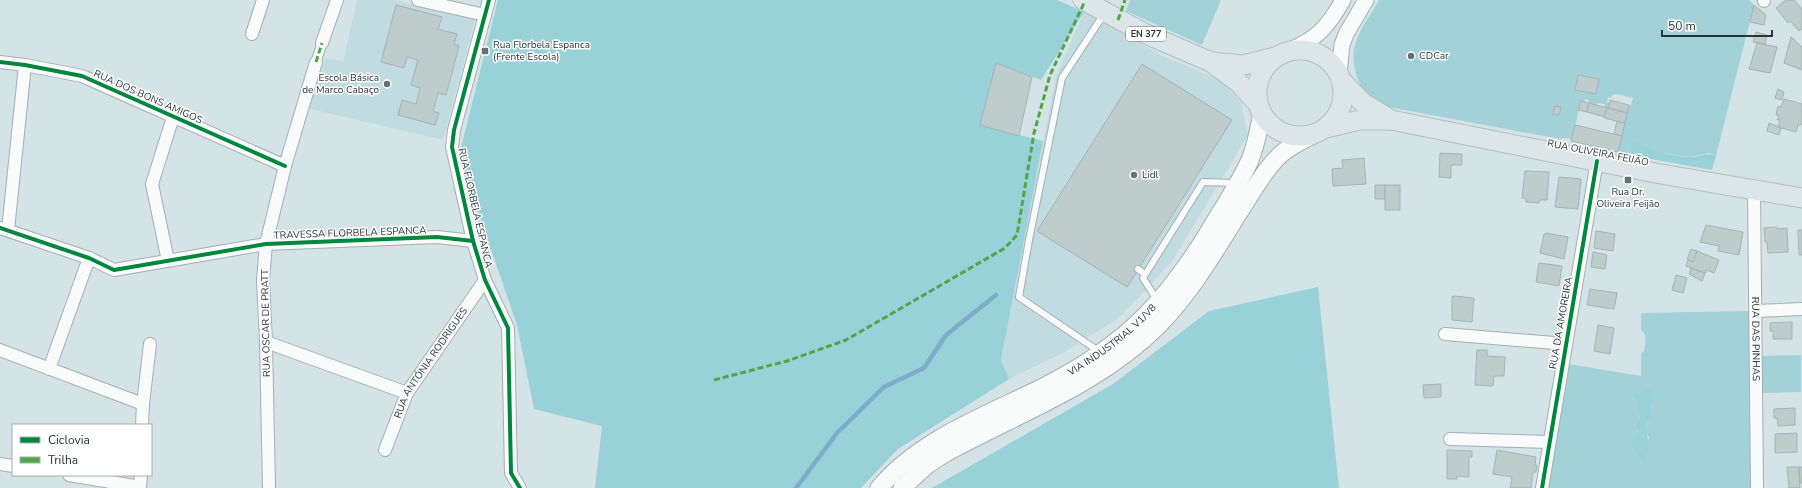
<svg xmlns="http://www.w3.org/2000/svg" width="1802" height="488" font-family="'Nunito Sans',sans-serif">
	<style>
		.built { fill: #c1dce0 }
		.green { fill: #a2d2d8; fill-rule: evenodd }
		.forest { fill: #98d1d8 }
		.lines { fill: none; stroke-linecap: round; stroke-linejoin: round }
		.stream { stroke: #7eacca; stroke-width: 4.5 }
		.building { fill: #bfcccc; stroke: #a6b2b3 }
		.service-casing { stroke: #a3afb1; stroke-width: 8 }
		.pedestrian-casing { stroke: #a3afb1; stroke-width: 11 }
		.minor-casing { stroke: #a3afb1; stroke-width: 14 }
		.tertiary-casing { stroke: #a3afb1; stroke-width: 17 }
		.secondary-casing { stroke: #a3afb1; stroke-width: 19 }
		.primary-casing { stroke: #b5bebf; stroke-width: 21 }
		.service { stroke: #f9fbfb; stroke-width: 6 }
		.pedestrian { stroke: #f9fbfb; stroke-width: 9 }
		.minor { stroke: #f9fbfb; stroke-width: 12 }
		.tertiary { stroke: #f9fbfb; stroke-width: 15 }
		.secondary { stroke: #f9fbfb; stroke-width: 17 }
		.primary { stroke: #dce5e7; stroke-width: 19 }
		.quiet { stroke: #51a544; stroke-width: 3; stroke-dasharray: 6 3; stroke-linecap: butt }
		.cycleway-casing { stroke: #fff; stroke-width: 6 }
		.cycleway { stroke: #00873e; stroke-width: 4 }
		.poi-dot { fill: #657274; stroke: #fff; stroke-width: 1.5 }
		.labels { text-anchor: middle; dominant-baseline: central; stroke-width: 3; stroke-linejoin: round; paint-order: stroke }
		.shield { fill: #fff; stroke: #697272; stroke-width: 1 }
		.shield-label { font-size: 9px; font-weight: bold; fill: #293536 }
		.poi-label { font-size: 10px; fill: #293536; stroke: #fff; text-anchor: start }
		.street-label { font-size: 10px; fill: #293536; stroke: #fff }
	</style>
	<rect width="100%" height="100%" fill="#d4e4e6"/>
	<g class="built">
		<polygon points="357,0 394,0 475,20 443,140 306,108 326,58 343,61"/>
		<polygon points="1084,12 1163,56 1221,80 1241,102 1248,135 1173,260 1143,293 1117,319 1063,353 1009,379 1001,360 1056,76"/>
	</g>
	<g class="green">
		<polygon points="1130,0 1221,0 1202,45 1126,11"/>
		<path d="M1379,0H1749L1754,5L1716,156L1710,153L1690,157L1674,155L1658,152L1632,142L1629,155L1618,152L1629,105H1631L1633,98L1615,94L1614,95H1612L1611,98L1608,97L1607,102L1609,103L1608,108L1604,107L1605,104L1597,103L1596,105L1589,103V100L1585,99L1584,102H1581L1572,139L1565,138L1560,139L1383,106C1370,100 1362,91 1357,77C1346,44 1363,28 1379,0Z"/>
		<path d="M1750,311L1753,488H1548L1569,364L1641,376V353L1644,351C1645,343 1648,335 1641,330V313ZM1646,388C1649,402 1655,415 1645,427L1646,433L1649,437L1646,458L1640,461L1639,454L1636,450C1637,443 1637,422 1640,418L1638,412L1640,407L1637,402Z"/>
		<polygon points="1801,355 1801,392 1761,393 1761,356"/>
	</g>
	<g class="forest">
		<polygon points="498,0 1057,0 1084,12 1041,80 996,63 980,125 1043,141 1001,360 1009,379 898,449 861,488 595,488 602,426 534,409 517,325 459,156"/>
		<path d="M1632,141C1650,149 1668,156 1688,157C1698,158 1707,151 1716,156L1712,170L1629,155Z"/>
		<polygon points="1318,287 1339,488 932,488 1113,384 1209,311"/>
		<path d="M1646,388H1651L1653,392L1654,399L1650,405L1652,415L1645,427L1649,442L1646,458L1643,464C1638,458 1639,452 1632,448C1632,440 1632,437 1638,432L1636,427L1640,418L1638,412L1639,407L1634,395L1641,394Z"/>
	</g>
	<g class="lines">
		<polyline class="stream" points="796,488 837,433 884,387 924,368 946,335 996,295"/>
	</g>
	<g class="building">
		<polygon points="1786,0 1794,0 1802,9 1802,29 1799,31 1790,21 1788,23 1776,8"/>
		<polygon points="396,5 442,17 438,29 457,34 454,44 459,46 446,95 438,93 433,111 439,113 435,125 398,115 402,100 416,104 420,88 411,85 418,60 407,57 404,68 381,62"/>
		<polygon points="1754,5 1766,15 1764,25 1750,22"/>
		<polygon points="1756,32 1767,35 1765,44 1753,42"/>
		<polygon points="1791,37 1802,47 1802,70 1784,63"/>
		<polygon points="1757,43 1777,47 1770,73 1749,69"/>
		<polygon points="996,63 1032,77 1019,136 980,125"/>
		<polygon points="1142,64 1232,120 1127,287 1037,231"/>
		<polygon points="1578,75 1599,79 1596,94 1575,90"/>
		<polygon points="1778,89 1784,92 1782,100 1775,98"/>
		<polygon points="1784,99 1802,104 1802,123 1801,125 1798,125 1796,132 1778,127 1780,120 1777,120 1779,116 1776,115 1778,106 1781,107"/>
		<polygon points="1610,100 1629,105 1627,113 1608,108"/>
		<polygon points="1581,101 1589,103 1587,112 1578,110"/>
		<polygon points="1589,103 1607,108 1605,117 1587,112"/>
		<polygon points="1555,106 1561,107 1559,115 1553,114"/>
		<polygon points="1607,108 1627,113 1625,123 1604,118"/>
		<polygon points="1617,121 1625,123 1622,136 1614,134"/>
		<polygon points="1769,123 1781,128 1779,135 1767,131"/>
		<polygon points="1575,125 1622,136 1618,152 1571,141"/>
		<polygon points="1440,153 1462,154 1462,165 1451,165 1451,178 1439,177"/>
		<polygon points="1364,158 1366,184 1333,186 1332,169 1343,168 1342,160"/>
		<polygon points="1525,171 1549,172 1547,200 1540,200 1539,203 1526,202 1526,199 1522,198"/>
		<polygon points="1559,177 1581,179 1578,209 1555,207"/>
		<rect x="1375" y="185" width="10" height="14"/>
		<rect x="1385" y="185" width="15" height="25"/>
		<polygon points="1706,225 1743,232 1739,255 1718,251 1719,246 1700,242"/>
		<polygon points="1776,227 1779,229 1787,228 1788,252 1768,253 1767,242 1765,242 1764,228"/>
		<polygon points="1798,230 1802,230 1802,255 1799,255"/>
		<polygon points="1596,231 1615,234 1613,251 1594,248"/>
		<polygon points="1547,233 1568,237 1564,259 1540,253 1544,234"/>
		<polygon points="1691,249 1697,251 1693,262 1687,259"/>
		<polygon points="1697,251 1719,260 1714,273 1707,270 1705,273 1686,266 1688,260 1693,262"/>
		<polygon points="1593,252 1607,255 1605,269 1591,267"/>
		<polygon points="1539,263 1562,266 1559,286 1536,282"/>
		<polygon points="1691,268 1705,273 1702,281 1689,274"/>
		<polygon points="1676,275 1687,278 1683,293 1672,290"/>
		<polygon points="1590,289 1617,293 1614,309 1587,305"/>
		<polygon points="1454,296 1474,298 1472,322 1452,320 1452,297"/>
		<polygon points="1792,322 1792,339 1773,339 1773,331 1770,331 1770,323"/>
		<polygon points="1598,325 1614,328 1610,354 1594,351"/>
		<polygon points="1477,350 1487,350 1487,356 1505,357 1504,376 1494,376 1493,386 1475,385"/>
		<polygon points="1441,384 1441,397 1424,398 1423,385"/>
		<polygon points="1795,408 1795,425 1778,426 1777,418 1774,418 1774,409"/>
		<polygon points="1797,433 1797,452 1775,453 1775,434"/>
		<polygon points="1447,450 1472,451 1472,457 1469,457 1469,477 1457,476 1457,479 1447,479"/>
		<polygon points="1497,450 1536,457 1535,465 1537,465 1536,472 1533,472 1531,488 1510,488 1512,477 1493,474"/>
		<polygon points="1787,467 1799,467 1800,488 1789,488"/>
		<polygon points="1799,467 1802,467 1802,483 1800,483"/>
	</g>
	<g class="lines">
		<defs>
			<g id="service">
				<polyline points="1138,269 1145,274"/>
				<polyline points="1157,300 1143,278 1203,182 1236,183"/>
				<polyline points="1098,353 1094,348 1019,297 1029,240 1062,78 1104,14"/>
			</g>
			<polyline id="pedestrian" points="316,62 322,43"/>
			<g id="minor">
				<polyline points="418,0 485,15"/>
				<polyline points="489,0 454,130 452,147 473,241 485,280 508,328 511,473 520,488"/>
				<polyline points="1764,1 1764,0"/>
				<polyline points="252,34 263,0"/>
				<polyline points="322,43 337,0"/>
				<polyline points="0,62 25,65 82,76 285,166"/>
				<path id="s1" d="M1754,191L1757,488"/>
				<polyline points="0,228 89,258 114,270 266,244 437,237 473,241"/>
				<polyline points="8,230 25,65"/>
				<polyline points="168,261 152,184 173,117"/>
				<polyline points="1756,311 1802,309"/>
				<polyline points="1445,334 1566,344"/>
				<polyline points="266,342 407,393"/>
				<polyline points="0,350 143,404"/>
				<polyline points="49,369 89,258"/>
				<polyline points="142,425 143,404 150,344"/>
				<polyline points="1450,439 1549,442"/>
				<path id="s2" d="M385,450L407,393L485,280"/>
				<polyline points="0,464 13,466"/>
				<polyline points="69,475 140,487 141,475"/>
				<polyline points="269,488 266,342 263,280 266,244 285,166 316,62"/>
				<polyline points="1542,488 1597,161"/>
			</g>
			<g id="tertiary">
				<path d="M1288,51C1317,39 1327,28 1343,0"/>
				<polyline points="1339,73 1342,45 1346,34 1366,0"/>
			</g>
			<g id="secondary">
				<path id="s3" d="M879,488C921,438 988,415 1045,386C1128,344 1170,298 1217,218C1228,200 1241,180 1250,160C1256,145 1259,129 1262,113"/>
				<path d="M902,488L927,465L944,454C1018,413 1098,386 1159,325C1191,292 1214,253 1238,214C1251,195 1261,174 1278,157C1287,148 1299,142 1311,136"/>
			</g>
			<g id="primary">
				<polyline points="1083,0 1146,34 1211,62 1238,82 1258,104"/>
				<circle cx="1300" cy="93" r="43"/>
				<polyline points="1211,62 1243,65 1275,57"/>
				<polyline points="1343,82 1362,102 1391,120"/>
				<polyline points="1326,128 1360,120 1391,120 1655,173 1802,198"/>
			</g>
		</defs>
		<use href="#service" class="service-casing"/>
		<use href="#pedestrian" class="pedestrian-casing"/>
		<use href="#minor" class="minor-casing"/>
		<use href="#tertiary" class="tertiary-casing"/>
		<use href="#secondary" class="secondary-casing"/>
		<use href="#primary" class="primary-casing"/>
		<use href="#service" class="service"/>
		<use href="#pedestrian" class="pedestrian"/>
		<use href="#minor" class="minor"/>
		<use href="#tertiary" class="tertiary"/>
		<use href="#secondary" class="secondary"/>
		<use href="#primary" class="primary"/>
		<g class="quiet">
			<polyline points="1118,20 1125,0"/>
			<polyline points="316,62 322,43"/>
			<polyline points="714,380 787,361 846,340 1005,248 1017,235 1034,133 1050,75 1085,1"/>
		</g>
		<defs>
			<g id="cycleway">
				<polyline points="489,0 454,130 452,147 473,241 485,280 508,328 511,473 520,488"/>
				<polyline points="0,62 25,65 82,76 285,166"/>
				<polyline points="0,228 89,258 114,270 266,244 437,237 473,241"/>
				<polyline points="1542,488 1597,161"/>
			</g>
		</defs>
		<use href="#cycleway" class="cycleway-casing"/>
		<use href="#cycleway" class="cycleway"/>
	</g>
	<g class="poi-dot">
		<rect x="481" y="47" width="8" height="8" rx="2"/>
		<circle cx="1411" cy="56" r="4"/>
		<circle cx="387" cy="84" r="4"/>
		<circle cx="1134" cy="175" r="4"/>
		<rect x="1624" y="176" width="8" height="8" rx="2"/>
	</g>
	<g class="labels">
		<rect class="shield" x="1126" y="27" width="40" height="14" rx="3"/>
		<g class="shield-label">
			<text x="1146" y="34">EN 377</text>
		</g>
		<g class="poi-label">
			<text x="493" y="45">Rua Florbela Espanca<tspan x="493" dy="12">(Frente Escola)</tspan></text>
			<text x="1419" y="56">CDCar</text>
			<text x="379" y="78" text-anchor="end">Escola Básica<tspan x="379" dy="12">de Marco Cabaço</tspan></text>
			<text x="1142" y="175">Lidl</text>
			<text x="1628" y="192" text-anchor="middle">Rua Dr.<tspan x="1628" dy="12">Oliveira Feijão</tspan></text>
		</g>
		<g class="street-label">
			<text transform="translate(148 97) rotate(24)">RUA DOS BONS AMIGOS</text>
			<text transform="translate(1598 153) rotate(11)">RUA OLIVEIRA FEIJÃO</text>
			<text transform="translate(475 208) rotate(77)">RUA FLORBELA ESPANCA</text>
			<text transform="translate(350 233) rotate(-2)">TRAVESSA FLORBELA ESPANCA</text>
			<text transform="translate(266 323) rotate(-91)">RUA OSCAR DE PRATT</text>
			<text transform="translate(1561 323) rotate(-80)">RUA DA AMOREIRA</text>
			<text stroke="none"><textPath href="#s3" startOffset="278">VIA INDUSTRIAL V1/V8</textPath></text>
			<text stroke="none"><textPath href="#s1" startOffset="148">RUA DAS PINHAS</textPath></text>
			<text stroke="none"><textPath href="#s2" startOffset="99">RUA ANTÓNIA RODRIGUES</textPath></text>
		</g>
	</g>
	<rect x="12" y="424" width="140" height="52" fill="#ffffff" stroke="#a9aeaf"/>
	<rect x="20" y="437" width="20" height="6" fill="#00873e" stroke="#a9aeaf"/>
	<text x="48" y="444" font-size="12" fill="#293536">Ciclovia</text>
	<rect x="20" y="457" width="20" height="6" fill="#51a544" stroke="#a9aeaf"/>
	<text x="48" y="464" font-size="12" fill="#293536">Trilha</text>
	<path d="M1662 30v6h110v-6" fill="none" stroke="#293536" stroke-width="2"/>
	<text x="1668" y="30" font-size="12" fill="#293536" stroke="#ffffff" stroke-width="3" paint-order="stroke">50 m</text>
</svg>
